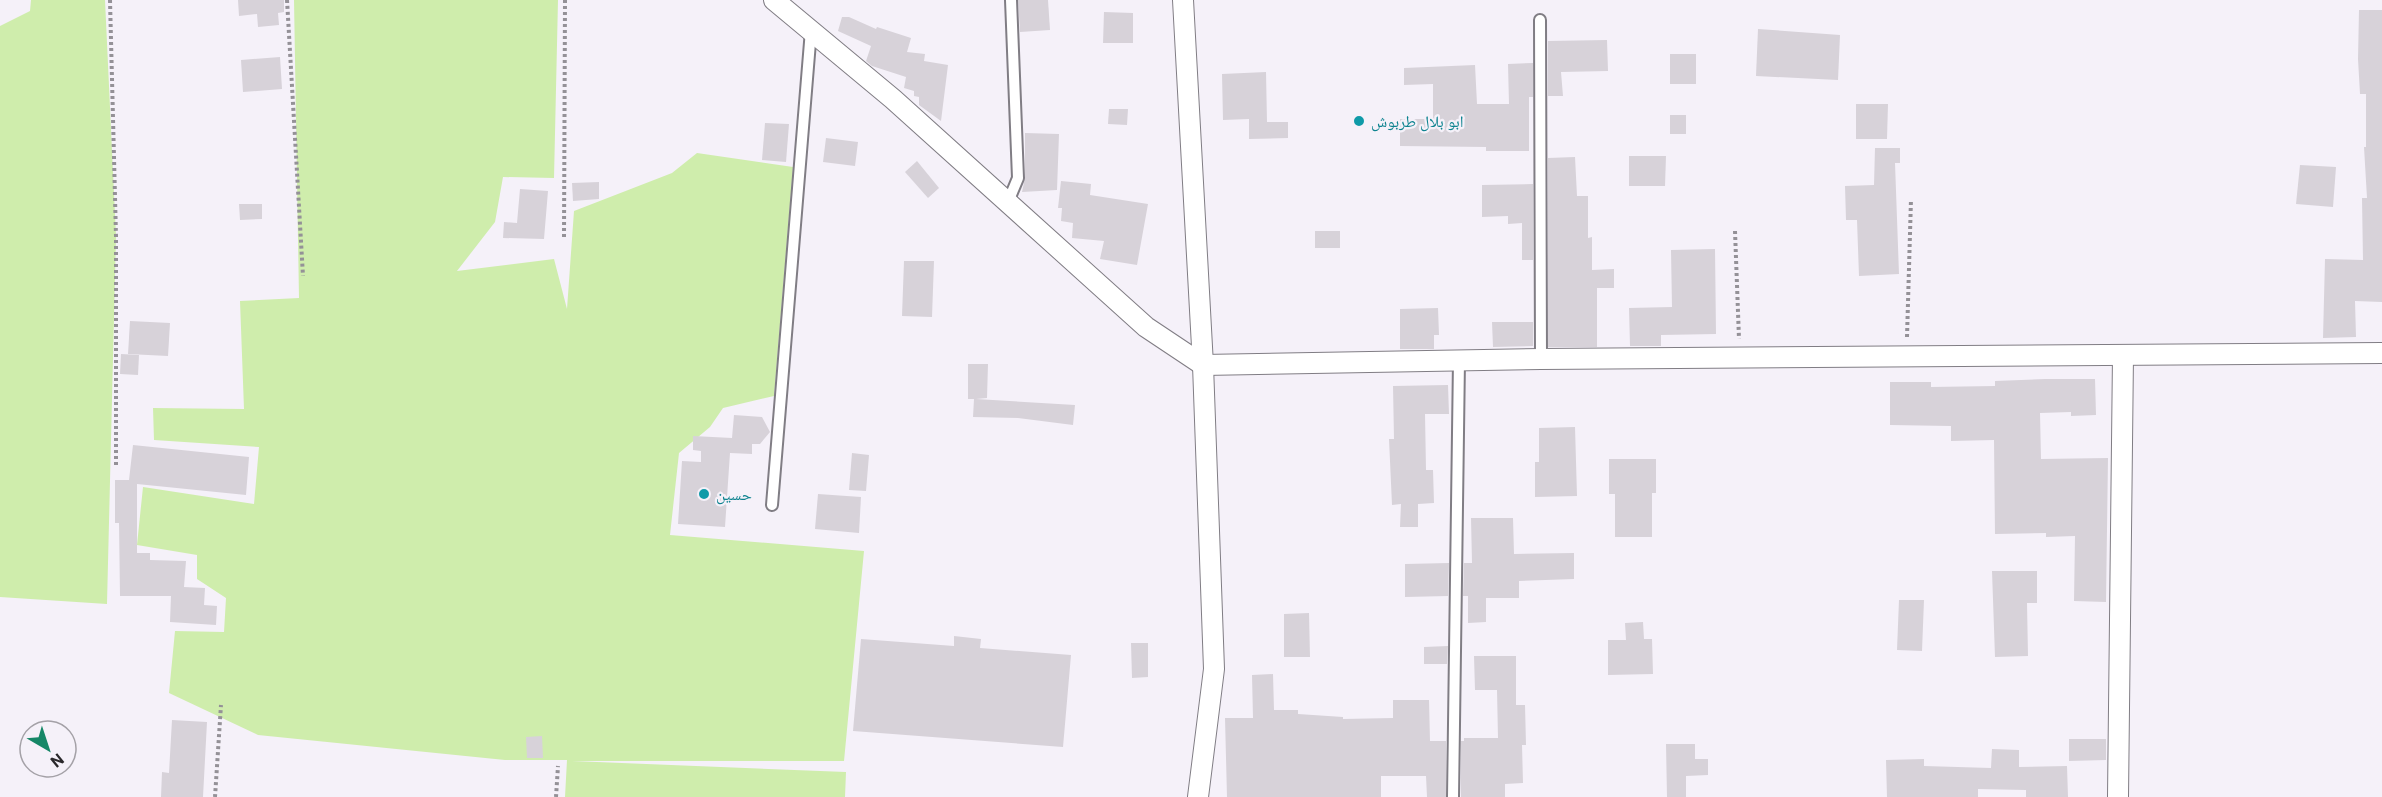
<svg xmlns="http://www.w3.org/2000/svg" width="2382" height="797" font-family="Roboto,'Noto Naskh Arabic',sans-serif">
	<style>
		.green { fill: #cfedac }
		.building { fill: #d7d2d9 }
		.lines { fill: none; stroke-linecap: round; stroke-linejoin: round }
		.service-casing { stroke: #807d84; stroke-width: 14 }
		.minor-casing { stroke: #807d84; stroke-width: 22 }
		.path { stroke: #949197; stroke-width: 4; stroke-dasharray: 3 3; stroke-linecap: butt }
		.service { stroke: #fff; stroke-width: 10 }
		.minor { stroke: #fff; stroke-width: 20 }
		.culture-dot { fill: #0f9aa8; stroke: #f5f1f9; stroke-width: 2 }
		.labels { text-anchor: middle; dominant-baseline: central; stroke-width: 4.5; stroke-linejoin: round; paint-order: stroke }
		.culture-label { font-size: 16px; fill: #0d838f; stroke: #f5f1f9; text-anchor: start }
	</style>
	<rect width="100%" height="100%" fill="#f5f1f9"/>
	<g class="green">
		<polygon points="31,0 105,0 116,236 107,604 0,597 0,26 30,11"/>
		<polygon points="294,0 558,0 554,178 503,177 495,222 457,271 554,259 567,309 574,211 672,173 697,153 793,167 774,396 723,408 710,427 679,453 670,535 864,551 844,761 572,761 846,772 845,797 565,797 567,760 505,760 258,735 169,693 175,631 224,632 226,598 197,579 197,555 137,545 143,487 254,504 259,447 154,440 153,408 244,409 240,301 299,298"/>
	</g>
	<g class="building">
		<polygon points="238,0 284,0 284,12 278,13 279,25 258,27 257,14 239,16"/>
		<polygon points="1018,0 1048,0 1050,30 1020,32"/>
		<polygon points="2359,10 2382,10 2382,302 2355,301 2356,337 2323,338 2325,259 2363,260 2362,198 2367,198 2364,147 2366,147 2366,94 2360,94 2358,59"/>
		<polygon points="1104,12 1133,13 1133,43 1103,43"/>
		<polygon points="842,17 849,17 876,29 877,27 911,38 907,52 925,54 924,61 948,65 941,121 919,105 919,97 914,96 914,91 904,88 906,77 872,66 866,61 871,46 838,31"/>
		<polygon points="1758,29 1840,35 1838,80 1756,76"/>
		<polygon points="1607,40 1608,71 1561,72 1563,96 1548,96 1548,41"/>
		<rect x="1670" y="54" width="26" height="30"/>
		<polygon points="280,57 282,89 243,92 241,60"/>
		<polygon points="1533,63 1533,97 1529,97 1529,151 1486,151 1486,147 1400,146 1400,119 1433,119 1433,84 1404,85 1404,68 1475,65 1477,104 1509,104 1508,64"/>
		<polygon points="1266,72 1267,122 1288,122 1288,138 1249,139 1249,119 1223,120 1222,74"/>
		<polygon points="1856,104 1888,104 1887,139 1856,139"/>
		<polygon points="1109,109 1128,109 1127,125 1108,124"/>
		<rect x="1670" y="115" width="16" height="19"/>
		<polygon points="765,123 789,124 786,162 762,160"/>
		<polygon points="1025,133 1059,134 1057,190 1022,192 1025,178"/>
		<polygon points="826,138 858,142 855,166 823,162"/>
		<polygon points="1875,148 1900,148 1900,163 1895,163 1899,274 1859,276 1857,220 1846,220 1845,186 1874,185"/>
		<polygon points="1629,156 1666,156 1665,186 1629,186"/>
		<polygon points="1575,157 1577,196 1588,196 1588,238 1592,237 1592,270 1614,269 1614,288 1597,288 1597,347 1548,347 1548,158"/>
		<polygon points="917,161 939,188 928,198 905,172"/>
		<polygon points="2300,165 2336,167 2333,207 2296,204"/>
		<polygon points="1061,181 1091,184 1090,195 1148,204 1137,265 1100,259 1104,241 1072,238 1073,223 1061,221 1062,208 1058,208"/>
		<polygon points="599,182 599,199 573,201 572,183"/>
		<polygon points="1533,184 1533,260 1522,260 1522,223 1508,224 1508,216 1482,217 1482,185"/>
		<polygon points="520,189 548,191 544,239 503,238 504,222 517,223"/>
		<polygon points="239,204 262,204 262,219 240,220"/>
		<rect x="1315" y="231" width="25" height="17"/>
		<polygon points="1715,249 1716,334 1661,335 1661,346 1630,346 1629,308 1672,307 1671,250"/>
		<polygon points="904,261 934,261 932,317 902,316"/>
		<polygon points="1438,308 1439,335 1434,335 1434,349 1400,349 1400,309"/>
		<polygon points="130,321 170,323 168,356 128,354"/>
		<polygon points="1492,322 1533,322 1533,346 1493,347"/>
		<polygon points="121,354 139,355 138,375 120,374"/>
		<polygon points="968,364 988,364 987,398 976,399 1075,405 1073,425 1018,418 973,417 974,399 968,399"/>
		<polygon points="2045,379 2095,379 2096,415 2071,416 2071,412 2040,413 2041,459 2108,458 2106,602 2074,601 2075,536 2046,537 2046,533 1995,534 1994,440 1951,441 1951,426 1890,425 1890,382 1931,382 1931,387 1995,386 1995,381"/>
		<polygon points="1448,385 1449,414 1425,414 1426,470 1433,470 1434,503 1418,504 1418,527 1400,527 1401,504 1392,505 1389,439 1394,439 1393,386"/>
		<polygon points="734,415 762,417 770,432 760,444 752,444 752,454 730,453 725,527 678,524 682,461 701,462 701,451 693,450 693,436 732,438"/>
		<polygon points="1575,427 1577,496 1535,497 1535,462 1539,462 1539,428"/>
		<polygon points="133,445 249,457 246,495 137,484 137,553 150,553 150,560 186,561 184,587 205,588 204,605 217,606 216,625 170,622 171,596 120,596 119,523 115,523 115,480 129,480"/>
		<polygon points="852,453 869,455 866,491 849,490"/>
		<polygon points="1609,459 1656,459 1656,493 1652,493 1652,537 1615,537 1615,494 1609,494"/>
		<polygon points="818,494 861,497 859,533 815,529"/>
		<polygon points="1471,518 1513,518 1514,554 1574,553 1574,579 1519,581 1519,598 1486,598 1486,622 1468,623 1468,596 1463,596 1464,563 1472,563"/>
		<polygon points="1449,563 1448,596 1405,597 1405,564"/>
		<polygon points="1992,571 2037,571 2037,603 2027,603 2028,656 1995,657"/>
		<polygon points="1899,600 1924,600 1922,651 1897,650"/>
		<polygon points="1309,613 1310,657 1284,657 1284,614"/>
		<polygon points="1643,622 1644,639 1652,639 1653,674 1608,675 1608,640 1626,640 1625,623"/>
		<polygon points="954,636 981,639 980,648 1071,655 1063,747 853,731 861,639 954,646"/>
		<polygon points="1131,643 1148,643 1148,677 1132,678"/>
		<polygon points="1448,646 1447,664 1424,664 1424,647"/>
		<polygon points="1474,656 1516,656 1516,705 1525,705 1526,745 1522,745 1523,783 1505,784 1505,797 1461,797 1461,741 1464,741 1464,738 1498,738 1497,690 1475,690"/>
		<polygon points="1273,674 1274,710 1298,710 1298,714 1343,717 1343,719 1393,718 1393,700 1429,700 1430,741 1446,741 1446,797 1427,797 1426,776 1381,776 1381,797 1227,797 1225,718 1253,718 1252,675"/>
		<polygon points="172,720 207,722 203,797 161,797 162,772 169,773"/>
		<polygon points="542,736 543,758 527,758 526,737"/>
		<polygon points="2069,739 2106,739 2106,760 2069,761"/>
		<polygon points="1666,744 1695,744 1695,759 1708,759 1708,775 1686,776 1686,797 1667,797"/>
		<polygon points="1992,749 2019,750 2019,767 2067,766 2068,797 2026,797 2026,790 1978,789 1978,797 1887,797 1886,760 1924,759 1924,766 1991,768"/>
	</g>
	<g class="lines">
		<defs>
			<g id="service">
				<polyline points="1540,20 1541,359"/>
				<polyline points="1008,202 1018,178 1011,0"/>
				<polyline points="772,505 811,30"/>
				<polyline points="1453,797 1459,360"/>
			</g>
			<g id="minor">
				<polyline points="774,0 893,99 1146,327 1203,365 1541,359 2382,353"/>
				<polyline points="1183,0 1203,365 1214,669 1198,797"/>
				<polyline points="2118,797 2123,355"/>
			</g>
		</defs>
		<use href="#service" class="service-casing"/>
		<use href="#minor" class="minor-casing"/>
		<g class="path">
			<polyline points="110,0 116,236 116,468"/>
			<polyline points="287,0 303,276"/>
			<polyline points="1735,231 1739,339"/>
			<polyline points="564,237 565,0"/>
			<polyline points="1907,337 1911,199"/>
			<polyline points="215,797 221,705"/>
			<polyline points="556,797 558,766"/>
		</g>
		<use href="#service" class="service"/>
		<use href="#minor" class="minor"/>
	</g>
	<g class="culture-dot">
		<circle cx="1359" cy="121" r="6"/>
		<circle cx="704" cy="494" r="6"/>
	</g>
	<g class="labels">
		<g class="culture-label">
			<text x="1371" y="121">ابو بلال طربوش</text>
			<text x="716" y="494">حسين</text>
		</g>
	</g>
	<g transform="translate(48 749) rotate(141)"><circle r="28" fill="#f5f1f9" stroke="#a4a1a7" stroke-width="1.5"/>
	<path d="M0-4.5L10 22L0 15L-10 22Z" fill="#168767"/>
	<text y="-9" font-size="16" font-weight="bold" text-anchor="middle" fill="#2a282b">N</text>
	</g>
</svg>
